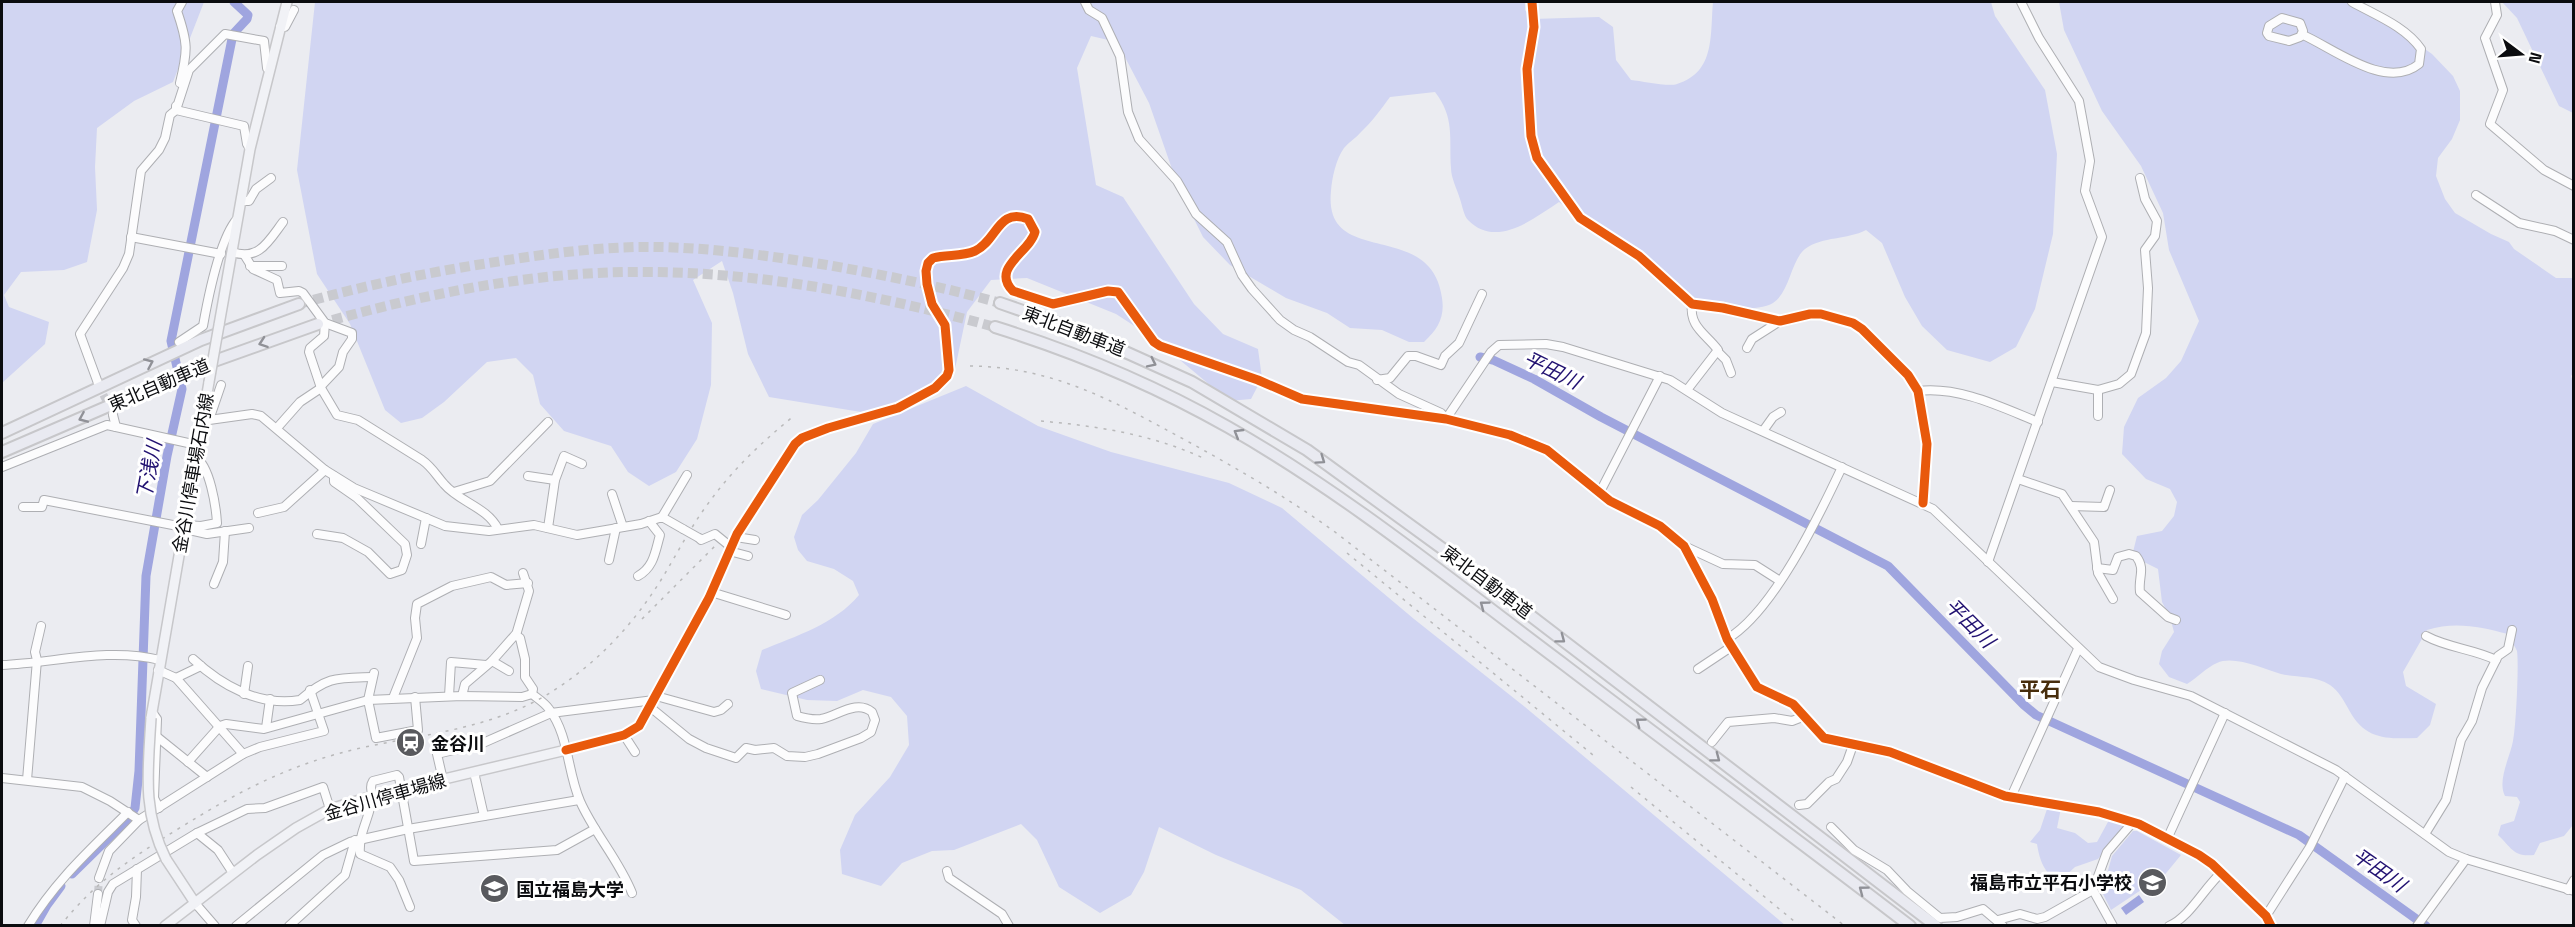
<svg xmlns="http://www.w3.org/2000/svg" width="2575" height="927" font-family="'Space Grotesk','Noto Sans JP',sans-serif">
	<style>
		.green { fill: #d1d5f2 }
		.water { fill: #9fa5df }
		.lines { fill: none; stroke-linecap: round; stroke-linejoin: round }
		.river { stroke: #9fa5df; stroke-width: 9 }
		.minor-tunnel { stroke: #c9cacf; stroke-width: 8; stroke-dasharray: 8 4; stroke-linecap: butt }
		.highway-tunnel { stroke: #c9cacf; stroke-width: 10; stroke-dasharray: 10 5; stroke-linecap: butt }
		.minor-casing { stroke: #aeafb3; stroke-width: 10 }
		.major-casing { stroke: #c7c7ca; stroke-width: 12 }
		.highway-casing { stroke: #c7c7ca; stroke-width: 14 }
		.minor { stroke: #fcfcfd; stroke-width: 8 }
		.major { stroke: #f1f2f6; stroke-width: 9 }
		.highway { stroke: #e9eaf1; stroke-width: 10 }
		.rail { stroke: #b9b9ba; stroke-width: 1.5; stroke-dasharray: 3 6; stroke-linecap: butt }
		.minor-bridge-casing { stroke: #aeafb3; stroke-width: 10; stroke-linecap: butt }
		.major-bridge-casing { stroke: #c7c7ca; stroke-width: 12; stroke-linecap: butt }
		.minor-bridge { stroke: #fcfcfd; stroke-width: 8 }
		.major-bridge { stroke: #f1f2f6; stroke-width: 9 }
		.cycleway-casing { stroke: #fff; stroke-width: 13 }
		.cycleway { stroke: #e8590c; stroke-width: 9 }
		.oneway { stroke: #909197 }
		.labels { text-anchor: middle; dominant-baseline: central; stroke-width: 6; stroke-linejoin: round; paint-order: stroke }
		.street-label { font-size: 18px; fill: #0b0c0f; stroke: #fff }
		.poi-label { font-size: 18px; font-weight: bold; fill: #0b0c0f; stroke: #fff; text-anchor: start }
		.water-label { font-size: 20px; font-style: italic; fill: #211171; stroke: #fff }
		.quarter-label { font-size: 21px; font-weight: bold; fill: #472d0c; stroke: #fff }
	</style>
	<rect width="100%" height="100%" fill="#ebecf1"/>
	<g class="green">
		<polygon points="2,2 204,2 173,82 134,101 97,128 95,167 97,210 87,262 64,270 21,272 4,295 9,307 49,322 45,344 2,383"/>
		<path d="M315,2H1525V10L1532,19L1599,17L1613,27L1616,60L1631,80C1642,81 1668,87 1677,84C1716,72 1710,34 1713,2H1991L1995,16L2045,90L2057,154L2053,234L2035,309L2016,347L1990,362L1947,350L1922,326L1905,297L1882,243L1866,230C1847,240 1823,236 1805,249C1791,260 1790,292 1773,303C1758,313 1700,309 1683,302C1671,296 1664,277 1652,268C1622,245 1589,227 1559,202C1533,219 1496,249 1468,220C1464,216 1462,205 1460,199C1457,189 1451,178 1451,168C1449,138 1455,118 1435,92L1390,97C1381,109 1372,122 1361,132C1356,138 1349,142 1344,148C1336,159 1332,178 1331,191C1323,270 1431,217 1442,298C1445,317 1438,329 1424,342H1409L1382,330L1350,328L1327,313L1286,298L1230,265L1203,237L1179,189L1149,103L1117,42L1091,36L1077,68L1096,185L1123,197L1194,304L1223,334L1258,349L1262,378L1251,399L1229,401L1156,340L1116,314L1027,278L991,280L967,312L955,369L924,390L892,406L861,412L769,397L748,354L733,293L722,261L693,280L712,323L711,385L697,439L676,472L649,486L628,472L611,446L564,431L540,404L533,375L516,358L487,362L444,402L422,418L401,423L385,410L350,324L317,274L297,170Z"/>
		<path d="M2059,2H2358L2432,54L2453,76L2460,91V120L2452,139L2438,158L2436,176L2445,199L2455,213L2491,234L2509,242L2514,249L2556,278H2573L2574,372L2571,376L2574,384L2573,825L2564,836L2540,843L2534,855C2513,857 2512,848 2498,835L2501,825L2514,821L2520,802L2517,797L2505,796C2497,781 2510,757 2513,741C2516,728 2519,663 2517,651C2515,646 2510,640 2508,634C2481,627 2455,621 2427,630L2403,672L2406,686L2436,704L2430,725L2417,738C2387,739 2365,740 2349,710C2344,701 2339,691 2330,685C2314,675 2298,678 2281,674C2264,669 2234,655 2217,663C2207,667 2197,678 2187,684L2169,677L2159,664L2162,651L2174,632L2170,617L2162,602L2158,569L2132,556L2137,536L2162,531L2174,516L2177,502L2170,489L2146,479L2122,454L2124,427L2138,398L2166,378L2181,361L2199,321L2169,250L2163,213L2141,166L2102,111L2064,30Z"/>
		<polygon points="2502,2 2573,2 2573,113 2559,106 2517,18"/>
		<path d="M966,386L1038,426L1111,452L1229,483L1282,508L1414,619L1525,707L1785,925H1345L1301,890L1216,855L1159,827L1144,872L1131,895L1100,913L1059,887L1037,840L1021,824L954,850L932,851L902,863L881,886L842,874L840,850L855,815L890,777L909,745L907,716L891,697L863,690L837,701L807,700L761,689L756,671L762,650C796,636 835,624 859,595L853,581L834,569L807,561L798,550L794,537L802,515L818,500L856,453L873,424Z"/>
		<path d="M2048,806L2061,808L2057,828L2075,833L2088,843L2097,842L2109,820L2126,825L2098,859L2075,867L2063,878L2065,881L2061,885C2045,873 2040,863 2037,844L2030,842L2040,830Z"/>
		<polygon points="2133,831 2137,831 2181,855 2148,895 2141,890 2111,910 2102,892 2112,856"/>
	</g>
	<polygon class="water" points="2139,895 2144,902 2126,915 2121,908"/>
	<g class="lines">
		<g class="river">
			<polyline points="1480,357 1493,360 1534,379 1601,417 1888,566 2024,705 2036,715 2299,835 2426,926"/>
			<polyline points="72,874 129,818 135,808 139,771 146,576 167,456 182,389 171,341 233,34 247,19 248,15 234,2"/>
			<polyline points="35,926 47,905 61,886"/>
		</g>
		<g class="minor-tunnel">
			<polyline points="98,384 110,408"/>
			<polyline points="98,894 99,878"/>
		</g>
		<g class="highway-tunnel">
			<path d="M299,304C362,286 425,273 489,263C538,255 588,248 638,247C701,246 764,255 827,265C885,275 943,287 1000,303"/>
			<path d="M318,324C421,295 529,272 636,272C758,271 878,295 995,327"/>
		</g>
		<defs>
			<g id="minor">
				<polyline points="1085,2 1089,10 1102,18 1120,56 1128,112 1139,139 1177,181 1196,214 1227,242 1242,275 1252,289 1280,320 1294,330 1310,337 1348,362 1359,365 1399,394 1441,413 1445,417"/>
				<polyline points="1532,2 1534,27 1527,69 1531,136 1537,158 1580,218 1639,256 1692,304 1723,308 1780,321 1810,314 1821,314 1853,323 1862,329 1908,375 1918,391 1927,444 1923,503"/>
				<polyline points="2495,2 2497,15 2485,38 2503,90 2490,124 2544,170 2574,186"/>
				<polygon points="2282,18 2300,23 2303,31 2300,37 2289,41 2269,36 2267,33 2269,26"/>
				<polyline points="280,27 285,27 294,10"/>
				<path d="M2303,35C2333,48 2386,91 2419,64L2421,49C2405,26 2375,15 2352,2"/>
				<path d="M180,83C188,50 188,43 177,11L182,2"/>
				<polyline points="176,106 176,110 244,126 247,144 250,149"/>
				<polyline points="2476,195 2519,223 2555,231 2574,240"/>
				<polyline points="241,201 249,201 256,189 271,178"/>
				<polyline points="131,237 221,254"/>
				<path d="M232,252C259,261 268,242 283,222"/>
				<polyline points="245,256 253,269 277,280 280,293 299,291 303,293 325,323 352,333 352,339 343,352 339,367 321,386"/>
				<polyline points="250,266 282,266"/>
				<path d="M179,342L203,326C208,298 219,240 237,219"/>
				<polyline points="1747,348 1752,339 1780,321"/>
				<polyline points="1718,352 1726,360 1731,373"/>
				<polyline points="1377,380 1390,378 1408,356 1416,356 1441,365 1445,356 1459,343 1482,294"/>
				<polyline points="2052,382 2098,390 2119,384 2131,374 2146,333 2148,288 2145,250 2155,236 2157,221 2145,199 2140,178"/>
				<polyline points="98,383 80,334 123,268 129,254 141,171 159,150 165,138 170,115 176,110 189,70 225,34 264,41 267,68 269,68"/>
				<polyline points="321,388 309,352 310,348 324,336 325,323"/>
				<path d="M1687,390L1718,350C1706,334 1689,327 1692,304"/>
				<polyline points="2098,390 2098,416"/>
				<path d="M1918,391C1959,386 2001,407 2038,422"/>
				<polyline points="113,415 116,427"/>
				<polyline points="1446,419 1491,352 1499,345 1546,344 1563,347 1670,380 1722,413 1933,509 2099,667 2134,680 2191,696 2336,770 2449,852 2466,859 2574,891"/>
				<polyline points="209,420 221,385"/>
				<polyline points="202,421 252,414 261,416 325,470 354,488 445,526 489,531 534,525 577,535 641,524 662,517 683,529"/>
				<path d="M277,428L300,402L321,388L337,415L358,420L422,460C432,467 436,475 444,484C459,502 487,507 498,529"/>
				<polyline points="1763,431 1773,417 1781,412"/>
				<polyline points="2,467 107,425 197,445"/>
				<polyline points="528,476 555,480"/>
				<polyline points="2018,479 2062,494 2094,542 2098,573 2113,599"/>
				<polyline points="454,492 490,481 548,422"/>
				<polyline points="1600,492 1660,376"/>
				<polyline points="612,494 623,527"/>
				<polyline points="2071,506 2104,507 2110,490"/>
				<polyline points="23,507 42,507 44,500 183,527"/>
				<polyline points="258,513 284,507 325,470"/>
				<polyline points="662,517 687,475"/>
				<path d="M184,525L201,526L217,523C216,507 210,465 195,457"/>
				<polyline points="548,528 555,480 564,456 582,464"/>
				<polyline points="185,529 207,534 249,528"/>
				<polyline points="317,534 343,538 368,552 390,574 402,570 407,555 405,544 357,498 334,482 334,476"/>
				<polyline points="736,537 755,540"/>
				<polyline points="699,538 701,540 715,534 731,547"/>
				<polyline points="421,544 426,518"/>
				<polyline points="1684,546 1723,564 1755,565 1780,581"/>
				<polyline points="729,551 748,556"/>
				<polyline points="609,560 616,528"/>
				<polyline points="1988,562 2102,237 2085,191 2090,161 2079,101 2039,38 2021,2"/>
				<path d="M2097,568L2113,570L2118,557L2129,554L2136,556C2146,569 2138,577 2140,592L2168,617L2176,620"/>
				<path d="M638,576C654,567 655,552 660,535L649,521"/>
				<polyline points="214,584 223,562 225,531"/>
				<polyline points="711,592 786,615"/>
				<polyline points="516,635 529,591 523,573"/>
				<path d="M2426,636C2448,648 2474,649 2496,660"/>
				<path d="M1727,639C1773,612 1819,516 1842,467"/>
				<path d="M193,659C221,685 259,707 300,700C328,676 337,678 372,677"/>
				<polyline points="492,661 509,671"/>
				<path d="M2,665C54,663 108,647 160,660"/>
				<polyline points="1698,669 1731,647"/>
				<polyline points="158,670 176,678 243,754"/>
				<polyline points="374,673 368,700 376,738 418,730 415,697"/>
				<polyline points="176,678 201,666"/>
				<polyline points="244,694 248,666"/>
				<polyline points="449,696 451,662 486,665"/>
				<polyline points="462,696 465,684 492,661 515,635 520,638 525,659 525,677 533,689 532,694"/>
				<polyline points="656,696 714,712 721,710 728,704"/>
				<polyline points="393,698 417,638 415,618 417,604 452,586 491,577 506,585 528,583"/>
				<path d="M650,707L689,739L706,748L736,758L746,748L755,750L774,748L787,756L805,757L818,754L861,738L871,732L875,720L872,712C857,699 837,716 821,719C813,720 804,718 797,716L792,693L820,680"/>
				<polyline points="152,712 157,719 154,798 159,808"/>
				<polyline points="266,728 270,699"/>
				<polyline points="624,735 635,752"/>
				<polyline points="156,736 207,777"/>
				<polyline points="1712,742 1728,722 1774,718 1792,721 1805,716"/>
				<path d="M566,750L624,735L639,726L709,598L737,534L795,444L802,438L828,428L898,408L935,388L947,376L949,370L945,325L932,304L927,284L926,271L928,263L933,258C947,254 961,257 975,251C997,241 998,207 1028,219L1035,232C1030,252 990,268 1013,291L1053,304L1108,291L1118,292L1154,342L1160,346L1258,380L1302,399L1446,419L1510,435L1547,450L1610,501L1660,526L1684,546L1712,599L1727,639L1757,687L1793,704L1824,738L1890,752L2005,796L2099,812L2139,824L2199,855L2212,864L2266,916L2271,926"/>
				<path d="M188,762L220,726L226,724L264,729L368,700L462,696L522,697L532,694C537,698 545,703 549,709C569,735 567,771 580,801C594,833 619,860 632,893"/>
				<polyline points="474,772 484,816"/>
				<polyline points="2,778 82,787 110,801 139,820"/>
				<polyline points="27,780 37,660 35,652 41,626"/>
				<polyline points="443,780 437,754 483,743 551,713 654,700"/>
				<polyline points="2011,797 2078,649"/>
				<polyline points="1799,805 1807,804 1829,782 1836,779 1847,762 1853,745"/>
				<polyline points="1831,827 1854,850 1887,870 1907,891 1940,918 1957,917 1983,909 2003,926"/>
				<polyline points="197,833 218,850 233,873"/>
				<polyline points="2425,834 2446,800 2461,740 2472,721 2482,688 2498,656 2508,649 2512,630"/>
				<polyline points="2168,837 2225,713"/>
				<polyline points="947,871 949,878 1002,914 1009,926"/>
				<polyline points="99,878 109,851 139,820 243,754 260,747 324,731 310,690"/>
				<polyline points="2568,890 2574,880"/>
				<polyline points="195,903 215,926"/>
				<path d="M410,907L399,880L390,867L360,854C358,831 372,815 372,795C372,789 369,787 373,781L397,775L399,777L414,861L557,850L595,829"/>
				<polyline points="2266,916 2310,847 2345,776"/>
				<polyline points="1998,920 2020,914 2037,919 2045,917 2093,890"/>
				<path d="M28,926C56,880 90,850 128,812"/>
				<polyline points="94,926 98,894"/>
				<polyline points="100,926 108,892 113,884 197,833 247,809 265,808 323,787 330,809"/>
				<polyline points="136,926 132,920 136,897 137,869"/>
				<polyline points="236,926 323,855 350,842 408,829 579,800"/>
				<polyline points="289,926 345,875 355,840"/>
				<polyline points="2113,926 2093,890 2107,852 2133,822"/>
				<path d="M2169,926C2190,917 2204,888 2222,872"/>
				<polyline points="2417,926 2466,859"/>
			</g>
			<g id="major">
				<polyline points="219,325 250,149 287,2"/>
				<polyline points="151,718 209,382"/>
				<polyline points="166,859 195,903"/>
				<polyline points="165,926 257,855 296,828 330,809 373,796 566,750"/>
			</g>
			<g id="highway">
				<polyline points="1000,303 1072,328 1192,382 1307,450 1454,557 1936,926"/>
				<path d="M995,327C1075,352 1156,386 1228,427C1348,495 1456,584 1566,666C1680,753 1796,838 1910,926"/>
				<polyline points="2,433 201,340 299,304"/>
				<polyline points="2,452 206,364 318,324"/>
			</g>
		</defs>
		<use href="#minor" class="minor-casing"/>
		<use href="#major" class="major-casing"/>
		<use href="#highway" class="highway-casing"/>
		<use href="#minor" class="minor"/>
		<use href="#major" class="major"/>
		<use href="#highway" class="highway"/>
		<g class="rail">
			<path d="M970,366C1055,367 1115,402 1187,441C1238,469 1288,498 1335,532L1845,926"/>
			<path d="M1041,421C1096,426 1151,434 1203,458"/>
			<polyline points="1347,553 1593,755"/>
			<polyline points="642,619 718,543"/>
			<polyline points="1631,787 1800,926"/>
			<path d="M60,926C96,881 130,859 178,829C241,790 292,763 365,747C432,733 501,727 559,687C601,659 634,623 661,580C677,554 691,526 710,501C734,468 763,441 795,415"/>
		</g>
		<defs>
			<polyline id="minor-bridge" points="683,529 699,538"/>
			<g id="major-bridge">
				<polyline points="209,382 219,325"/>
				<path d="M151,718C148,770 142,811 166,859"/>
			</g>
		</defs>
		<use href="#minor-bridge" class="minor-bridge-casing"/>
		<use href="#major-bridge" class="major-bridge-casing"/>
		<use href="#minor-bridge" class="minor-bridge"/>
		<use href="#major-bridge" class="major-bridge"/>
		<defs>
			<g id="cycleway">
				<polyline points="1532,2 1534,27 1527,69 1531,136 1537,158 1580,218 1639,256 1692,304 1723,308 1780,321 1810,314 1821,314 1853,323 1862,329 1908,375 1918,391 1927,444 1923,503"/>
				<path d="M566,750L624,735L639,726L709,598L737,534L795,444L802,438L828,428L898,408L935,388L947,376L949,370L945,325L932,304L927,284L926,271L928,263L933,258C947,254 961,257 975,251C997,241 998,207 1028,219L1035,232C1030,252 990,268 1013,291L1053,304L1108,291L1118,292L1154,342L1160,346L1258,380L1302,399L1446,419L1510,435L1547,450L1610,501L1660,526L1684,546L1712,599L1727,639L1757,687L1793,704L1824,738L1890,752L2005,796L2099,812L2139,824L2199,855L2212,864L2266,916L2271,926"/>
			</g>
		</defs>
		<use href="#cycleway" class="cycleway-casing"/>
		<use href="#cycleway" class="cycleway"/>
	</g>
	<defs><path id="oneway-chevron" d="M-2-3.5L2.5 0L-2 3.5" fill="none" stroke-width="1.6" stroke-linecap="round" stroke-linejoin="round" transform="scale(1.5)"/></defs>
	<g class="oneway">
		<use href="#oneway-chevron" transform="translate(263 343) rotate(161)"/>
		<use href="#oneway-chevron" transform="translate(149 363) rotate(-24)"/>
		<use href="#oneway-chevron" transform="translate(1152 363) rotate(26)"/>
		<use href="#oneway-chevron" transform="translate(83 418) rotate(157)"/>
		<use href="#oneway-chevron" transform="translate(1238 433) rotate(-149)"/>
		<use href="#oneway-chevron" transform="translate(1321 460) rotate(35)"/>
		<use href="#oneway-chevron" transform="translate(1484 605) rotate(-143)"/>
		<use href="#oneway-chevron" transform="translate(1561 639) rotate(37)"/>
		<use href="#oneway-chevron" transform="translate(1640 722) rotate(-143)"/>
		<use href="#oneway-chevron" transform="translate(1716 758) rotate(37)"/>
		<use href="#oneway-chevron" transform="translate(1863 890) rotate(-143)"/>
	</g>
	<defs>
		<symbol id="station-disc" viewBox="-11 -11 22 22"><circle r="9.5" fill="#595a5e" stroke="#fff"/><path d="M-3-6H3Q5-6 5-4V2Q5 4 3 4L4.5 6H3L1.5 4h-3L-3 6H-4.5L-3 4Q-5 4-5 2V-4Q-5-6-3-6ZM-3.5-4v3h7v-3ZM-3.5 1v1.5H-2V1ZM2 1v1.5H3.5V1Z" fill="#fff"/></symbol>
		<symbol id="school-disc" viewBox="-11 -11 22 22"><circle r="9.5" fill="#595a5e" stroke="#fff"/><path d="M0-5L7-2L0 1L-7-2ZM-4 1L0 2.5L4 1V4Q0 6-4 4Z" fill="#fff"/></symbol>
		<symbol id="university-disc" viewBox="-11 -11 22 22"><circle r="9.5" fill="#595a5e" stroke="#fff"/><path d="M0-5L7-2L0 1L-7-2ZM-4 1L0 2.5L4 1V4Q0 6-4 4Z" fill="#fff"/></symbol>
	</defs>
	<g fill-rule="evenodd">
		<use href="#station-disc" x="394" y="726" width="33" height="33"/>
		<use href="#school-disc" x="2136" y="866" width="33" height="33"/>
		<use href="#university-disc" x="478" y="872" width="33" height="33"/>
	</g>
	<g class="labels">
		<g class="street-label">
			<text transform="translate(1074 331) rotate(21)">東北自動車道</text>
			<text transform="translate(159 385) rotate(-23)">東北自動車道</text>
			<text transform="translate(193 473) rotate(-80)">金谷川停車場石内線</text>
			<text transform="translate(1487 582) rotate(37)">東北自動車道</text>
			<text transform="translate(385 797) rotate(-16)">金谷川停車場線</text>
		</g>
		<g class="poi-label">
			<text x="431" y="743">金谷川</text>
			<text x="2132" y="882" text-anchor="end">福島市立平石小学校</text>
			<text x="516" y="889">国立福島大学</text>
		</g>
		<g class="water-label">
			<text transform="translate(1552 370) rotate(26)">平田川</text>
			<text transform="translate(149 470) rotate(-79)">下浅川</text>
			<text transform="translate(1970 623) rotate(45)">平田川</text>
			<text transform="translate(2379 870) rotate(35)">平田川</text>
		</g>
		<g class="quarter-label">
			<text x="2040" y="689">平石</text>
		</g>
	</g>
	<rect width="2575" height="927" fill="none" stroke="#0b0c0f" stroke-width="6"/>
	<g transform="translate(2521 54) rotate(106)" stroke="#ffffff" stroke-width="4.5" paint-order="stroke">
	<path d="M0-4.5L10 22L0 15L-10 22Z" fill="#0b0c0f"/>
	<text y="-9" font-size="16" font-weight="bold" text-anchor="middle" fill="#0b0c0f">N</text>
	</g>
</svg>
